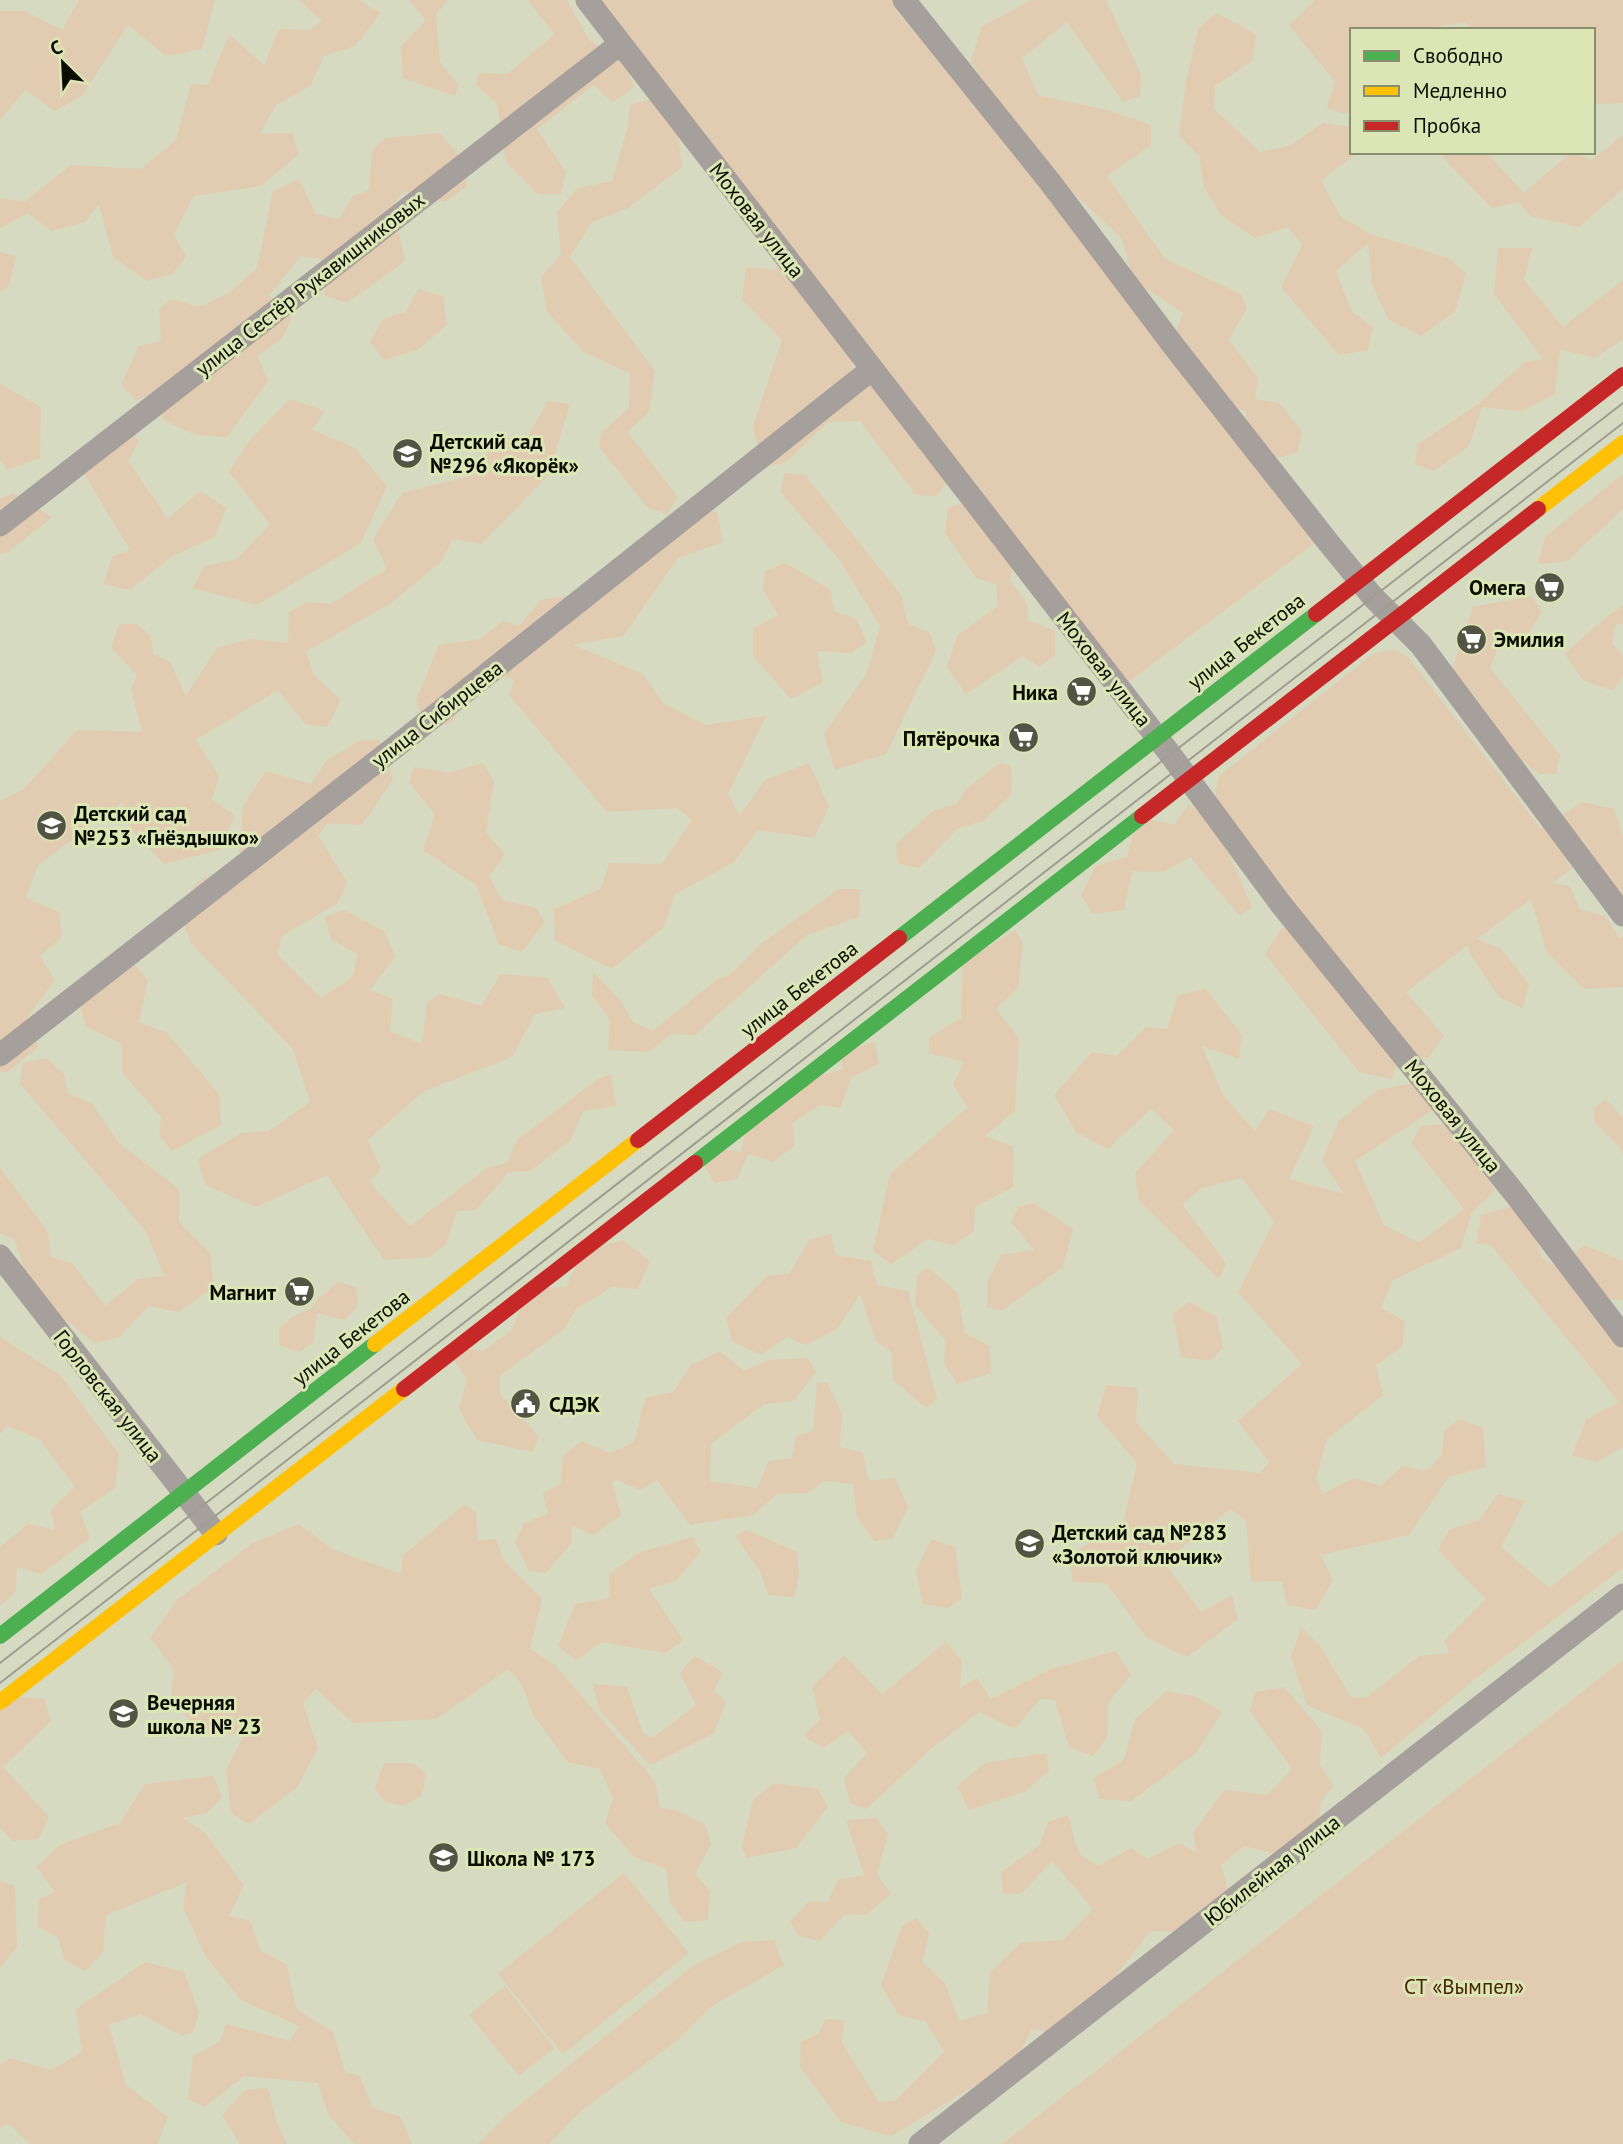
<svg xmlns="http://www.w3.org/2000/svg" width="1623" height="2144" font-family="'PT Sans',sans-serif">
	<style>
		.green { fill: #e2ccb1 }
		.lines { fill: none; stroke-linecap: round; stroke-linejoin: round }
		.street { stroke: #a5a09b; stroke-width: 23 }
		.fast { stroke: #4caf50; stroke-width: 16 }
		.slow { stroke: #ffc107; stroke-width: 16 }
		.jam { stroke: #c62828; stroke-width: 16 }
		.tram { stroke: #9f9e93; stroke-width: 2 }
		.labels { text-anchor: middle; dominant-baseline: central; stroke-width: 6; stroke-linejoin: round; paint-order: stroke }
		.street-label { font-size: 21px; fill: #0b0d01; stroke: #dce5b5 }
		.poi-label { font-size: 21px; font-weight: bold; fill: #0b0d01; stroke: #dce5b5; text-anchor: start }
		.park-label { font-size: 21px; fill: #472304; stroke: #dce5b5 }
	</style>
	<rect width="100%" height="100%" fill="#d5dac0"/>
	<g class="green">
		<polygon points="79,0 215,0 202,49 166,56 128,25 82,96 55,111 25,90 0,120 0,11 25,11 62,30"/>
		<polygon points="299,0 359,0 381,13 355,46 324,56 310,86 276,105 260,134 292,133 299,154 261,186 194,196 174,234 186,257 172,274 147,281 113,257 99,205 85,222 51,231 28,213 0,228 0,198 24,202 71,165 141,169 176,140 191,84 208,85 229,34 264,65 279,29 310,30 322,21"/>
		<polygon points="409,0 449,0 436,14 440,62 459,85 455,96 403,78 401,46 426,20"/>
		<polygon points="527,0 567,0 589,40 625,60 634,88 612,102 594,85 537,129 566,173 561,194 538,194 506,162 497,103 476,85 479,73 507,74 555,34"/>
		<polygon points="592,0 896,0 897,13 948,67 1315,543 1127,683 856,335 852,371 893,400 952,476 936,496 916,495 860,421 828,422 786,462 762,468 753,426 782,340 742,300 746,267 775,270 790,249"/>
		<polygon points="1032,0 1106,0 1141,74 1140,96 1123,102 1067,22 1022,58 1038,95 1107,110 1151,125 1151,145 1107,176 1165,259 1241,294 1247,308 1229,340 1258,378 1255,399 1279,403 1302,431 1298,452 1277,458 1247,431 1246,411 1229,407 1174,337 1183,313 1133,280 1122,239 1043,164 971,62 981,27"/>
		<polygon points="1315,0 1623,0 1623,103 1593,104 1593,30 1471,30 1465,22 1435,27 1434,30 1352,30 1352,110 1346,114 1327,108 1335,82 1289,25"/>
		<polygon points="1216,13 1256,34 1252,61 1215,86 1214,109 1260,152 1289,146 1323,123 1351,127 1352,152 1359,152 1321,180 1341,217 1373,235 1449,258 1466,273 1455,312 1421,336 1389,320 1372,285 1368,243 1336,271 1352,312 1373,327 1368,350 1339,355 1281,287 1302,245 1288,227 1255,238 1221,215 1204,187 1199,156 1179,136 1186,82 1198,29"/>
		<polygon points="655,98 678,136 682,167 628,208 592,222 570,257 655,371 649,412 627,432 678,497 667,514 648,508 599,447 601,433 629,408 630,374 583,351 547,312 541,277 561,255 557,212 578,188 612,181 628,126 630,105"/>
		<polygon points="440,133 463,160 467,186 446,202 404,191 393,205 405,261 347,303 324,295 327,260 301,256 269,296 295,312 281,339 258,356 268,381 227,437 196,435 165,421 149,396 136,400 121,385 139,346 161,341 159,309 172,299 198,307 228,294 257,268 273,191 299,179 316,214 339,219 352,197 369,190 372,150 385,138"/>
		<polygon points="1623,135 1623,189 1579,227 1530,216 1519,202 1492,208 1443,158 1443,152 1486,152 1524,193 1572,152 1592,160"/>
		<polygon points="1498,248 1532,248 1524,280 1563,327 1623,280 1623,339 1595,358 1560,349 1555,394 1522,411 1482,407 1469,446 1434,471 1415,464 1418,444 1478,404 1525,362 1543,359 1494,294"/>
		<polygon points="0,252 16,256 9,286 0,292"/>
		<polygon points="418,289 443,296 447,325 417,350 384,360 370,342 383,319 406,312"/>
		<polygon points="0,384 41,407 40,458 7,470 0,460"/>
		<polygon points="290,399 325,411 312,430 355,448 387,486 361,543 257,605 192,588 205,566 237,559 270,524 229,472 249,441"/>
		<polygon points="548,401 570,404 548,476 481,544 453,539 441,562 391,603 307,651 312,673 341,700 327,727 305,724 278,690 196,740 219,776 212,799 235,816 220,850 164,864 130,828 123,802 38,865 26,898 59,912 62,937 40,956 55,980 28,1017 38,1047 9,1071 0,1073 0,801 24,789 77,730 142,732 131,689 137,675 111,648 119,624 137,624 151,636 153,654 170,662 186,696 217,648 250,639 288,643 289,612 307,602 330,604 387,569 373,539 402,493 473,475 494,440 528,436"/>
		<polygon points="125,425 139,440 128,461 168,519 200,491 226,508 215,537 171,557 130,590 104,584 112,557 130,550 82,470 102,431"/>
		<polygon points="784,473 805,475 901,595 908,624 930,633 936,651 886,754 835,770 824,734 867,673 880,626 839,559 781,493"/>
		<polygon points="1623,474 1623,509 1566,562 1538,564 1545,537"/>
		<polygon points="13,493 52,517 8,552 0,554 0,499"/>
		<polygon points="966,501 1013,562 1010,580 1027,603 1028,620 1055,631 1055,655 1040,667 1023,656 966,694 947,667 957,636 998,606 996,584 976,578 945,533 948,508"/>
		<polygon points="689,508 717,512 723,542 678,558 623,636 573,645 643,674 663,703 706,725 766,716 728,794 740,815 765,780 809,763 829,806 814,838 758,830 734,862 675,894 664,927 612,969 555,940 554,909 601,889 609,863 662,864 692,820 677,808 607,812 509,695 515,680 483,669 451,723 426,729 416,700 439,645 480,639 503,621 519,626 542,599 579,596"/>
		<polygon points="785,563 831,590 834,611 857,620 867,642 851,653 817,651 823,682 791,699 753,656 753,629 778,615 763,589 765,571"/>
		<polygon points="1532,596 1542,612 1529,632 1503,637 1490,668 1560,755 1556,774 1539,774 1495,738 1477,698 1451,672 1473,607"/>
		<polygon points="1623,605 1623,624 1615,625 1612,644 1623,656 1623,676 1613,691 1583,680 1565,654 1599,623"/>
		<polygon points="1393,650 1407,656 1541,829 1582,802 1614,809 1623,837 1623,902 1590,857 1566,861 1572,868 1553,883 1570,886 1580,909 1605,916 1620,938 1623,936 1623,987 1584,989 1547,953 1531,899 1477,939 1501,949 1529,984 1523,1008 1500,998 1470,954 1468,945 1406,992 1444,1036 1428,1058 1399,1057 1392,1079 1359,1072 1265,954 1282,928 1303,917 1220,806 1215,794 1219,776 1374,653"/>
		<polygon points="361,740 379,740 393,779 362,825 328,823 318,835 347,882 338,903 282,936 277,954 321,998 353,977 357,954 331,939 325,917 344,910 384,931 396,956 370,990 393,999 390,1031 422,1044 427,1002 440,994 481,1006 501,974 548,978 565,1008 535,1014 512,1057 424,1091 368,1140 381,1169 369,1182 410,1226 487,1168 507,1163 517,1140 598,1079 611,1074 616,1106 583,1111 571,1140 530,1171 509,1172 476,1210 457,1211 446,1245 429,1257 384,1260 327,1175 256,1207 205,1185 198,1159 241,1133 269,1131 310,1102 293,1049 191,943 178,908 198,881 239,864 243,806 266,771 311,784 327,760"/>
		<polygon points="483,763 494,781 486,832 505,855 489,876 502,900 536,908 545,921 522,952 499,944 476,885 423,850 435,815 409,782 414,767 450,773"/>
		<polygon points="1000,763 1011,766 1012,794 983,821 958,828 919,868 898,863 896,844 933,811 957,804 966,789"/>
		<polygon points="1189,804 1216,826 1252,907 1240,916 1190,857 1163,872 1132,871 1124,910 1093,914 1081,895 1096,866 1127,857 1138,816 1174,825"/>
		<polygon points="839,889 860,889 859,917 807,935 695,1035 671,1034 649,1052 608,1050 610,1019 592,996 593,971 620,1000 633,1022 653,1031 716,980 731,974 762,943"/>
		<polygon points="1015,930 1023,944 1018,988 996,1009 1019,1038 1015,1111 985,1136 1014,1147 1013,1187 975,1207 974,1231 954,1245 928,1239 891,1264 873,1251 890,1174 968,1107 953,1085 964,1062 929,1053 929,1038 961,1018 963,963"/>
		<polygon points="129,959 148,980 139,1022 167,1033 219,1094 221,1125 172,1151 159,1135 161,1117 122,1072 122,1044 85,1026 77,988"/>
		<polygon points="1206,989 1242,1035 1239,1059 1202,1046 1223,1095 1255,1131 1269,1109 1314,1126 1289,1179 1344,1194 1322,1160 1339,1121 1378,1090 1420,1082 1439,1106 1355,1161 1384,1225 1419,1243 1464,1209 1411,1143 1421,1126 1454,1123 1495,1191 1472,1212 1461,1248 1393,1280 1381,1308 1405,1321 1402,1347 1376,1365 1383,1395 1327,1439 1316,1479 1323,1494 1354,1478 1381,1486 1403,1466 1427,1471 1442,1455 1444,1431 1460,1419 1483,1428 1486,1467 1449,1477 1409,1535 1320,1555 1333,1580 1315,1610 1287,1605 1282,1581 1251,1582 1246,1520 1230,1509 1164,1562 1201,1612 1232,1595 1238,1619 1187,1657 1147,1638 1106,1583 1073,1582 1068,1555 1123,1524 1137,1463 1097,1416 1106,1385 1138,1388 1136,1422 1174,1464 1260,1473 1269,1462 1238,1421 1302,1364 1238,1292 1274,1221 1242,1178 1202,1188 1182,1204 1226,1263 1219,1279 1139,1201 1135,1173 1174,1130 1151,1109 1108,1149 1076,1132 1054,1095 1092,1052 1117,1056 1146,1027 1167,1029 1178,995"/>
		<polygon points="875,1042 879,1064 852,1077 840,1108 821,1105 793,1122 794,1146 773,1162 749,1154 737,1179 715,1183 703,1164 715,1148 741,1152 746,1129 791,1084 843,1069 839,1052"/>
		<polygon points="46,1058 64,1074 68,1093 92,1104 120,1144 179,1189 179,1222 210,1253 214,1287 179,1312 149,1306 119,1337 95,1343 33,1294 14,1239 0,1233 0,1168 48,1232 51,1257 73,1264 105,1306 138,1279 165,1276 145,1230 20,1084 23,1063"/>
		<polygon points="1606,1099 1623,1118 1623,1154 1619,1146 1594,1122 1594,1108"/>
		<polygon points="1034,1203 1073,1229 1063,1267 1003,1310 987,1308 987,1282 1001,1255 1034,1250 1011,1222 1018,1207"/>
		<polygon points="1525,1203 1542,1258 1569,1274 1623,1352 1623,1447 1596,1462 1572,1455 1586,1420 1619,1402 1490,1244 1476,1244 1481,1215"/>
		<polygon points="831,1234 836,1255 871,1261 877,1285 908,1291 937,1399 926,1408 893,1380 892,1352 876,1341 860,1294 838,1328 806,1345 787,1337 761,1355 732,1341 726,1318 767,1276 789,1274 809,1240"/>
		<polygon points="623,1240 650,1261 638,1289 612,1287 576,1309 565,1328 500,1376 500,1394 539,1437 533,1452 477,1440 459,1409 467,1379 451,1357 456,1347 483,1351 512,1330 521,1306 542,1288 566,1287 584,1250"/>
		<polygon points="1584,1245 1623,1261 1623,1300 1595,1298 1572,1256"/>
		<polygon points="929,1268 958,1293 965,1333 990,1346 991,1373 957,1384 944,1363 946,1341 915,1305 917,1274"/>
		<polygon points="338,1282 356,1287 358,1307 344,1320 317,1313 313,1343 299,1352 279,1345 279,1329 294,1316 312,1308 318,1299"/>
		<polygon points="1189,1302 1217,1317 1223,1348 1210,1361 1181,1357 1173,1314"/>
		<polygon points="0,1337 61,1376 119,1454 115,1488 80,1512 90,1538 41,1574 17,1567 16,1591 0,1606 0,1547 28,1524 55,1530 51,1510 75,1487 39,1439 7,1426 0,1434"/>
		<polygon points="720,1351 744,1371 769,1360 807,1358 816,1372 794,1401 764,1404 711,1444 710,1481 757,1488 769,1461 792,1458 796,1436 813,1431 817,1383 827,1382 842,1413 840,1447 863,1453 869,1481 895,1478 908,1507 892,1539 874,1541 857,1517 853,1484 824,1481 808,1493 777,1494 753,1515 690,1525 657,1480 640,1490 616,1479 612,1483 621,1515 593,1535 572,1525 571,1544 546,1573 529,1571 515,1542 524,1523 548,1514 543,1493 561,1483 563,1456 581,1441 610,1453 634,1442 645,1398 673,1392 691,1365"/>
		<polygon points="1498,1494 1525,1501 1501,1547 1549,1588 1623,1530 1623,1568 1475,1679 1381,1758 1364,1729 1307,1705 1291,1657 1301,1627 1319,1645 1352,1698 1367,1697 1419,1656 1450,1653 1444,1641 1486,1599 1438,1550 1449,1530 1479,1520"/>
		<polygon points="464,1505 476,1512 478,1541 496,1539 504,1561 542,1599 530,1649 555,1665 655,1781 660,1808 675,1810 705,1824 711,1844 695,1874 710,1891 708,1920 685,1922 670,1903 666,1869 634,1857 605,1823 613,1798 600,1769 568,1762 533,1715 522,1684 508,1669 436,1719 353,1723 316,1689 303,1703 318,1748 297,1787 249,1824 231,1813 226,1769 245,1734 201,1734 171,1699 174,1669 150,1638 177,1600 253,1543 299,1524 332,1549 401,1574 403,1555"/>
		<polygon points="747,1530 797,1552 799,1574 795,1597 768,1595 760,1571 735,1536"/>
		<polygon points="692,1537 701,1552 676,1580 649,1589 683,1640 665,1653 602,1642 576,1660 558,1646 575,1604 610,1598 609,1574 638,1553"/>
		<polygon points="931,1539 955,1547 962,1598 948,1608 923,1604 916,1571"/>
		<polygon points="946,1642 962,1661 960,1688 977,1678 991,1699 1051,1669 1116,1651 1131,1675 1108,1703 1107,1738 1093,1756 1069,1747 1055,1700 1040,1699 1015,1729 979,1712 930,1750 866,1809 850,1803 844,1778 867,1753 848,1731 823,1748 803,1735 820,1720 812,1687 844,1655 882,1694"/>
		<polygon points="694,1656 723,1672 714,1691 726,1702 714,1733 650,1765 599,1710 593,1684 627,1687 643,1733 653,1738 696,1705 680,1673"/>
		<polygon points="1623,1660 1623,2144 1002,2144"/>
		<polygon points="1284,1687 1322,1731 1320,1765 1334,1786 1321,1801 1318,1829 1287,1857 1244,1846 1221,1865 1229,1893 1182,1932 1150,1931 1104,1991 1052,2032 1032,2029 1016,2061 891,2136 841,2122 800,2067 801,2042 818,2034 826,2019 844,2020 842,2043 879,2102 895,2101 944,2052 926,2022 899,2015 881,1985 902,1926 916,1918 929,1933 923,1962 945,1983 959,2021 987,2013 990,1972 1021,1943 1063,1940 1093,1909 1052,1861 1021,1894 1003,1894 1001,1872 1039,1846 1048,1822 1068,1815 1079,1854 1098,1866 1131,1848 1148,1859 1179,1843 1197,1853 1193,1833 1224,1790 1267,1795 1292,1769 1250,1711 1255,1692"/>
		<polygon points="1167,1691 1196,1697 1222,1712 1197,1752 1131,1801 1099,1799 1094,1778 1124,1760 1135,1719"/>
		<polygon points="11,1696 44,1699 51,1721 3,1767 49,1817 38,1839 13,1841 0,1828 0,1706"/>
		<polygon points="1046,1753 1049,1770 1026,1791 969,1810 957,1786 985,1763"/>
		<polygon points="384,1763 412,1763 426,1773 422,1795 404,1806 385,1802 375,1788"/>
		<polygon points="213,1776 222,1797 207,1813 183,1818 205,1833 244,1885 229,1916 250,1921 261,1951 287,1965 296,2009 333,2032 345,2071 360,2077 373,2108 401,2117 412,2144 354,2144 328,2114 318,2083 244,2076 205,2107 188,2099 193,2056 220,2042 226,2024 290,2041 299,2026 241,2000 206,1957 183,1908 187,1882 106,1915 103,1953 85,1971 64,1960 58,1937 38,1927 39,1899 55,1892 36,1867 60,1845 120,1823 145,1784"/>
		<polygon points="774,1783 818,1789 828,1807 796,1848 746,1858 742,1846 753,1800"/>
		<polygon points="876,1818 888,1834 877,1874 891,1894 866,1915 846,1914 819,1941 799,1936 790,1922 808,1902 828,1902 838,1880 864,1875 846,1820"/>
		<polygon points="624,1873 689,1953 563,2054 498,1974"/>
		<polygon points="0,1881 15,1886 17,1947 0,1968"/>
		<polygon points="774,1940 784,1965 712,2006 679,2039 581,2111 549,2144 478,2144 507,2115 694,1965 742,1942"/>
		<polygon points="145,1962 184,1972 199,2012 194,2031 182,2036 140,2014 109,2025 126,2085 168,2117 157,2144 30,2144 8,2123 0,2129 0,2065 9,2058 52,2070 82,2052 76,2009"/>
		<polygon points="505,1986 554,2048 519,2076 469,2015"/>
		<polygon points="268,2088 277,2123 287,2144 240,2144 222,2115 245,2090"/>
	</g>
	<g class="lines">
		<g class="street">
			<polyline points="587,0 1170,754 1280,903 1516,1195 1623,1336"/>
			<polyline points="904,0 1050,182 1176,349 1328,542 1373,597 1421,645 1623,915"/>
			<polyline points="0,525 620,44"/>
			<polyline points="0,1055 394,748 872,369"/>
			<polyline points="0,1256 216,1534"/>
			<polyline points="920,2144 1623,1595"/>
		</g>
		<g class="fast">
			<polyline points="899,938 1316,614"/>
			<polyline points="695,1163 1142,816"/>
			<polyline points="0,1636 375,1344"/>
		</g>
		<g class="slow">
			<polyline points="1538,509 1623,443"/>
			<polyline points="375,1344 638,1140"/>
			<polyline points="0,1702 404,1389"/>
		</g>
		<g class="jam">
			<polyline points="1316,614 1623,375"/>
			<polyline points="1142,816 1538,509"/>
			<polyline points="638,1140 899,938"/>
			<polyline points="404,1389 695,1163"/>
		</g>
		<g class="tram">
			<polyline points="0,1663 1623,403"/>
			<polyline points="0,1683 1623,423"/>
		</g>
	</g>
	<defs>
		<symbol id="school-disc" viewBox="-11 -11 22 22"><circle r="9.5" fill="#525544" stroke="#dce5b5"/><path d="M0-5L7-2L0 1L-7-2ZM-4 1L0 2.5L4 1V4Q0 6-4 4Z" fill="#fff"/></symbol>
		<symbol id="supermarket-disc" viewBox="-11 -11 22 22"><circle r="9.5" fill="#525544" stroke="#dce5b5"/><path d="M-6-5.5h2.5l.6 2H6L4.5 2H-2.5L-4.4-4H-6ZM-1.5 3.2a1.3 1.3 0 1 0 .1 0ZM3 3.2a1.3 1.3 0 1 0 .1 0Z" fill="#fff"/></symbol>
		<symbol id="civic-disc" viewBox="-11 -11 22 22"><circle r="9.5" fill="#525544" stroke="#dce5b5"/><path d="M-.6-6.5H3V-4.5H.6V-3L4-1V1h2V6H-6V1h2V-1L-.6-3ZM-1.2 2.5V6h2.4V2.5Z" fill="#fff"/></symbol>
	</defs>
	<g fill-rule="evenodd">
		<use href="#school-disc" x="390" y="436" width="35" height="35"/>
		<use href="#supermarket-disc" x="1532" y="570" width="35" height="35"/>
		<use href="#supermarket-disc" x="1454" y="622" width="35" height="35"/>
		<use href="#supermarket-disc" x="1064" y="674" width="35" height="35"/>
		<use href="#supermarket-disc" x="1006" y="720" width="35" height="35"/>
		<use href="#school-disc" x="34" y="808" width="35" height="35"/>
		<use href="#supermarket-disc" x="282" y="1274" width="35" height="35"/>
		<use href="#civic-disc" x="508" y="1386" width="35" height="35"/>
		<use href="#school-disc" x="1012" y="1526" width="35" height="35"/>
		<use href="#school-disc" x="106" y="1696" width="35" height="35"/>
		<use href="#school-disc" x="426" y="1840" width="35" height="35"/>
	</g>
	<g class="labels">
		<g class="street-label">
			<text transform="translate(757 220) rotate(52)">Моховая улица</text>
			<text transform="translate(310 284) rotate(-38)">улица Сестёр Рукавишниковых</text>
			<text transform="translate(1246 641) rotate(-38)">улица Бекетова</text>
			<text transform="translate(1104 669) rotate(52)">Моховая улица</text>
			<text transform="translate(437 714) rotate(-38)">улица Сибирцева</text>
			<text transform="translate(799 989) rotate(-38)">улица Бекетова</text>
			<text transform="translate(1453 1116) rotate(51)">Моховая улица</text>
			<text transform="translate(351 1337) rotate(-38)">улица Бекетова</text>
			<text transform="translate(108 1396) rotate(52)">Горловская улица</text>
			<text transform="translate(1272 1870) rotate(-38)">Юбилейная улица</text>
		</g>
		<g class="poi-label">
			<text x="430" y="441">Детский сад<tspan x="430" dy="24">№296 «Якорёк»</tspan></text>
			<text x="1526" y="587" text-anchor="end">Омега</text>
			<text x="1494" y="639">Эмилия</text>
			<text x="1058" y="692" text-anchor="end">Ника</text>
			<text x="1000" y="738" text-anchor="end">Пятёрочка</text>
			<text x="74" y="813">Детский сад<tspan x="74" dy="24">№253 «Гнёздышко»</tspan></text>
			<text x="276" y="1292" text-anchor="end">Магнит</text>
			<text x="549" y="1404">СДЭК</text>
			<text x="1052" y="1532">Детский сад №283<tspan x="1052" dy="24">«Золотой ключик»</tspan></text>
			<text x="147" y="1702">Вечерняя<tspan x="147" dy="24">школа № 23</tspan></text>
			<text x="467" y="1858">Школа № 173</text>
		</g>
		<g class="park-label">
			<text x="1464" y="1986">СТ «Вымпел»</text>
		</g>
	</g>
	<rect x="1350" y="28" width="245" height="126" fill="#dce5b5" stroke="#888f6d" stroke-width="2"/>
	<rect x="1364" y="51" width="35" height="10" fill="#4caf50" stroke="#888f6d" stroke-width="2"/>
	<text x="1413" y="63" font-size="21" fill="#0b0d01">Свободно</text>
	<rect x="1364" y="86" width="35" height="10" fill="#ffc107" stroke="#888f6d" stroke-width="2"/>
	<text x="1413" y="98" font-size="21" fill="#0b0d01">Медленно</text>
	<rect x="1364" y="121" width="35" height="10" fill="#c62828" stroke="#888f6d" stroke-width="2"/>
	<text x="1413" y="133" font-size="21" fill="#0b0d01">Пробка</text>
	<g transform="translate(63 63) rotate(336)" stroke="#dce5b5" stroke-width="5" paint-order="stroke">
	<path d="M0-5L12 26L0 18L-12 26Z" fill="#0b0d01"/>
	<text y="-10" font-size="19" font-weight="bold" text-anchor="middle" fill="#0b0d01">С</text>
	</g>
</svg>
